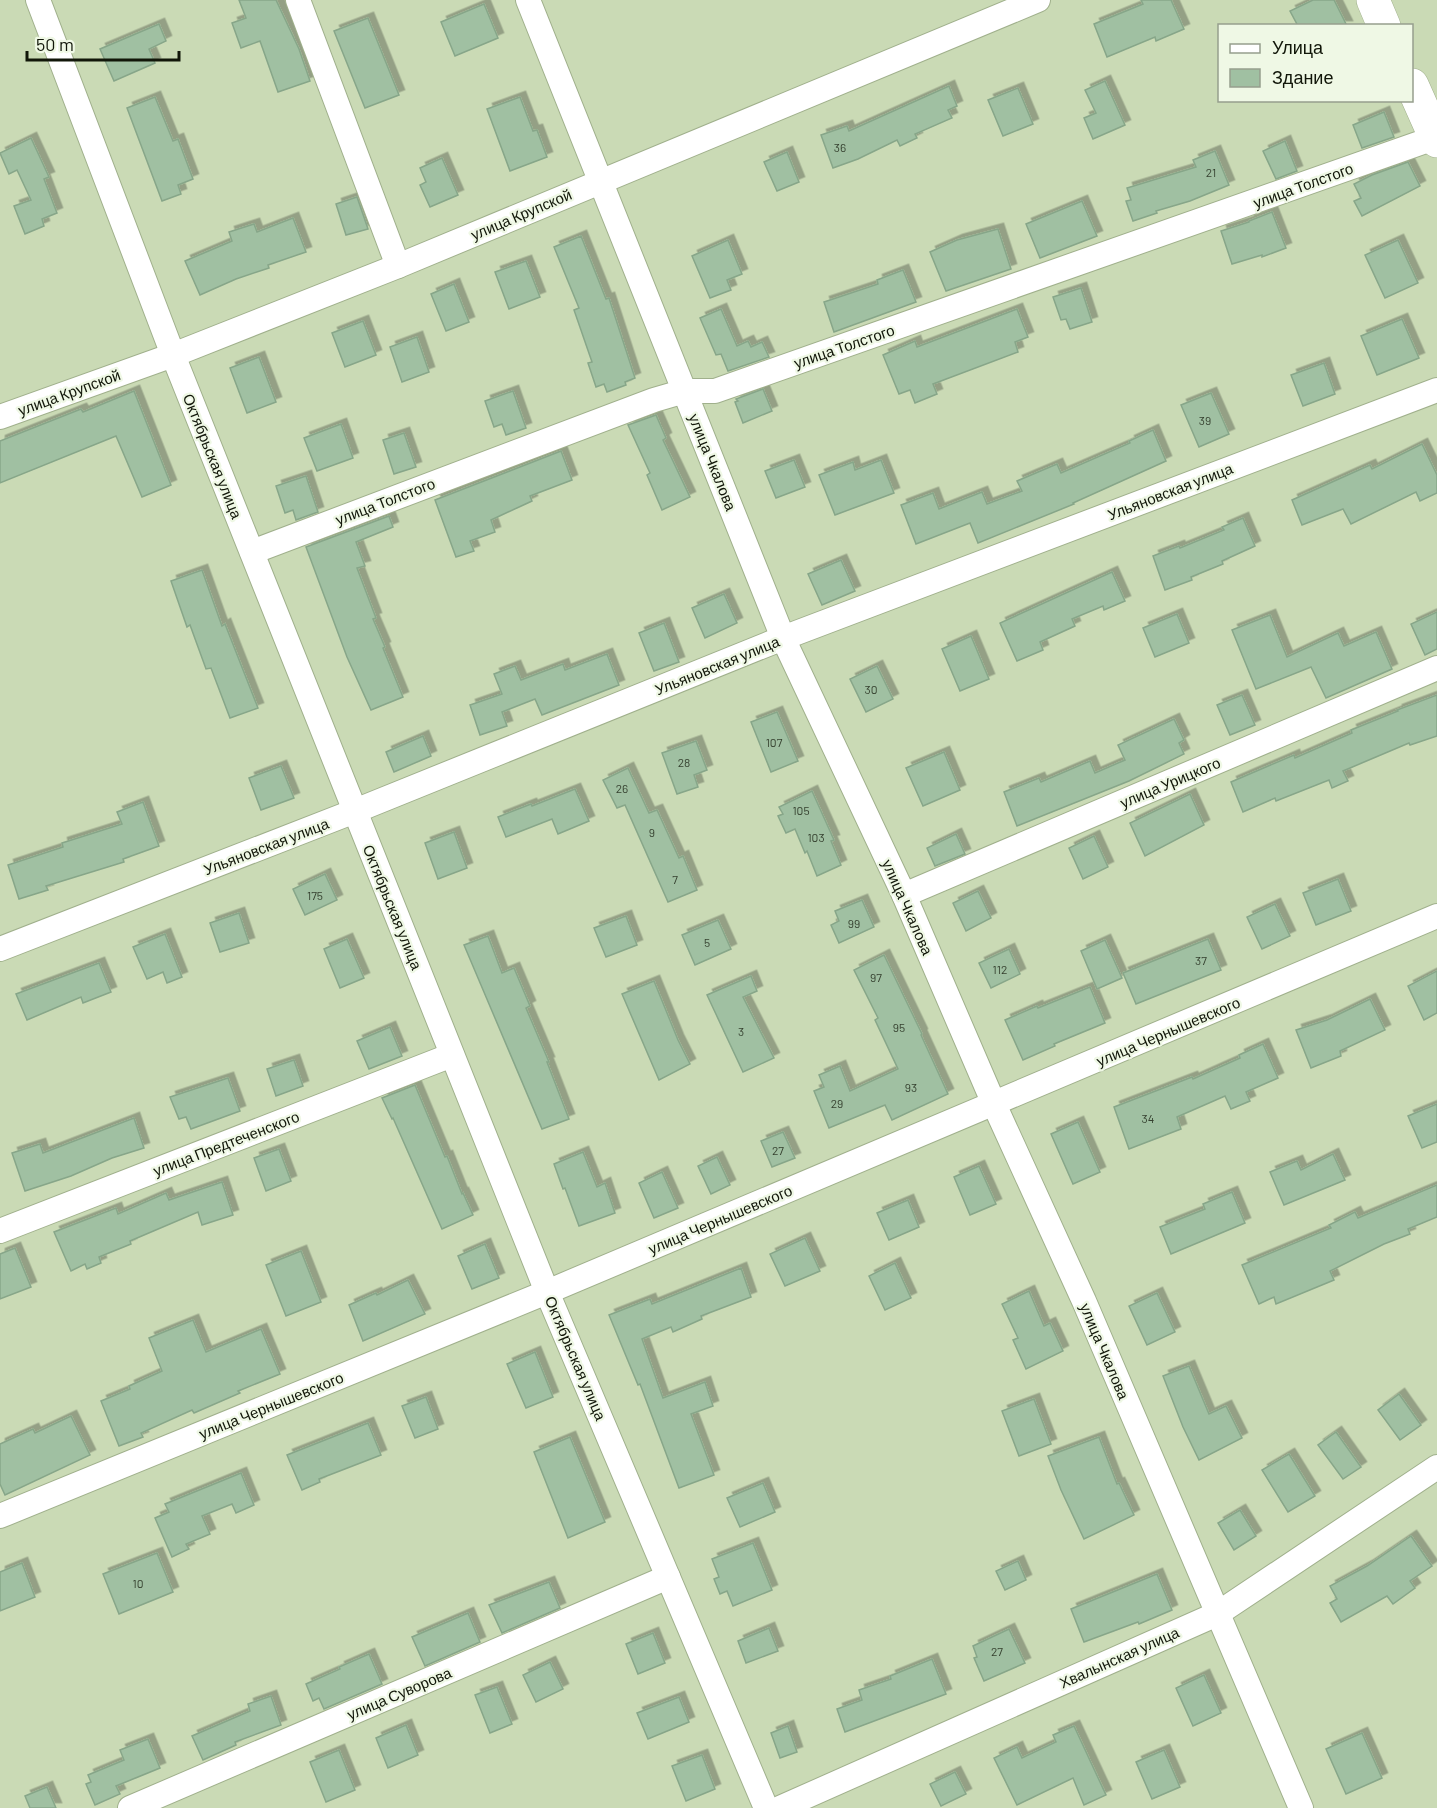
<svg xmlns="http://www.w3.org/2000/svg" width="1437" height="1808" font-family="Barlow,sans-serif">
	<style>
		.building { fill: #a0c0a2; stroke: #87a689; stroke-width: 1.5; filter: url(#shadow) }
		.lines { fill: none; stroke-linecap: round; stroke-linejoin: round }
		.street-casing { stroke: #a0b08c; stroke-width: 26 }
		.secondary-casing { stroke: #a0b08c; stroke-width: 34 }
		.street { stroke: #fff; stroke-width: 24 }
		.secondary { stroke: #fff; stroke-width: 33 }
		.labels { text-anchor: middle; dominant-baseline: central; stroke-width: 4.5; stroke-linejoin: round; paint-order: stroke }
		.number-label { font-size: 12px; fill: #35402f }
		.street-label { font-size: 15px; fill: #111609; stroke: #eff8e5 }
	</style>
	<defs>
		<filter id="shadow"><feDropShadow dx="5.5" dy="-5.5" stdDeviation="0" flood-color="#0004"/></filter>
	</defs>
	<rect width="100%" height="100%" fill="#cadab5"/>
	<g class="building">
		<polygon points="239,0 276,0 299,49 310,81 278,92 260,41 241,48 232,23 246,18"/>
		<polygon points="1141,0 1171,0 1184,29 1156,41 1155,37 1107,57 1094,24 1143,4"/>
		<polygon points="1313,0 1334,0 1347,26 1298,26 1290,11"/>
		<polygon points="484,4 498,38 455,56 441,22"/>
		<polygon points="368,18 399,95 365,108 334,31"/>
		<polygon points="159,24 166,41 149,49 155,63 114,81 100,49"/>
		<polygon points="1105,81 1125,125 1093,139 1084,118 1096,113 1085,90"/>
		<polygon points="949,86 957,106 948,110 952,118 915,134 917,138 900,146 897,140 858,159 833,168 821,135 847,126 849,131"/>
		<polygon points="1018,88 1033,124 1003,136 988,100"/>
		<polygon points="155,97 173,141 178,139 193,179 178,185 181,194 162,201 127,108"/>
		<polygon points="520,97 533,131 537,130 547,157 510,171 487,109"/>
		<polygon points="1384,112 1394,137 1362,148 1353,125"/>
		<polygon points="31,138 49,177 44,179 57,213 42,219 44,226 25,234 14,206 31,200 17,170 9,174 0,153"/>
		<polygon points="1285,141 1297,171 1276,179 1263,151"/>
		<polygon points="1215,151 1229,185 1190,201 1156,211 1157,213 1133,221 1126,201 1131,200 1127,188 1196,167 1193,160"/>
		<polygon points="787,152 799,182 777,191 764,162"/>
		<polygon points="442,158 458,195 430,207 420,185 426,182 420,168"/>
		<polygon points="1408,162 1420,186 1362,216 1354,201 1361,198 1354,184 1372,175"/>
		<polygon points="357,197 368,229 346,235 336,204"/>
		<polygon points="1082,201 1097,236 1040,258 1026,224"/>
		<polygon points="1272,212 1286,248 1262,257 1262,255 1232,264 1221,231 1249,222 1249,221"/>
		<polygon points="293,218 306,252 268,265 269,268 236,279 200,295 185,261 232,241 229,232 254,224 257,232"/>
		<polygon points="998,229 1011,269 946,291 930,252 957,240"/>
		<polygon points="581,236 606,299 609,298 635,378 625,382 626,385 607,392 604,384 596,387 588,363 592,362 574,310 579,308 554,247"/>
		<polygon points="728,240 742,274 727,280 731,290 710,298 692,256"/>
		<polygon points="1398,240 1418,283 1385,298 1365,255"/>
		<polygon points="526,261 540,297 509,309 495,272"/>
		<polygon points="903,270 916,302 834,332 824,302 878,284 877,280"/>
		<polygon points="454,284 469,322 446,331 431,294"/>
		<polygon points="1081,288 1092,322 1070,329 1066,319 1061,320 1053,297"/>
		<polygon points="721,309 737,346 748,341 751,347 762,342 769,357 728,371 721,354 716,355 700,318"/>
		<polygon points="1017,309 1028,337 1015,342 1018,352 933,384 937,394 915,403 910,390 899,394 883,355 915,341 917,347"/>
		<polygon points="1402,319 1419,358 1377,375 1361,336"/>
		<polygon points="363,321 376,355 345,367 332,333"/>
		<polygon points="417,337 429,372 402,382 390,347"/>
		<polygon points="259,357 276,402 247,413 230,368"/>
		<polygon points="1324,363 1335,394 1303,406 1291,375"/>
		<polygon points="763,389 772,411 743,423 735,402 738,401 736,399"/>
		<polygon points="134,391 171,485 142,497 116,436 0,483 0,441 81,409 83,412"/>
		<polygon points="513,391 526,428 506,435 502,424 494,427 485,401"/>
		<polygon points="1211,393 1229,434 1199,447 1181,405"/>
		<polygon points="656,415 666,438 663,440 690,497 662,510 647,475 650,473 628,425"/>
		<polygon points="341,424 353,458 317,471 304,438"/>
		<polygon points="1153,430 1166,461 1073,503 1074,504 978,543 970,523 916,544 901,505 933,493 939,509 982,492 987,504 1022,491 1017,481 1057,464 1061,473 1130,443 1129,441"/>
		<polygon points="404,433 416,467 394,474 383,440"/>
		<polygon points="1422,444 1437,475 1437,493 1420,501 1416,492 1351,524 1343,509 1302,525 1292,500 1370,465 1372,469"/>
		<polygon points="561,451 572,480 530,496 532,501 491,520 495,532 470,541 474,551 456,557 435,500"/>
		<polygon points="794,460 805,487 776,498 765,471"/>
		<polygon points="881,460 894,493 835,515 819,475 853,462 855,470"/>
		<polygon points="306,476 318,512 296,520 293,510 285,513 276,486"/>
		<polygon points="389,516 393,527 356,542 365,566 357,568 376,618 373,619 385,647 383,648 403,697 371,710 347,657 306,547"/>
		<polygon points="1243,518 1255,546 1222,561 1223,564 1191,577 1192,580 1165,590 1153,556 1179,546 1180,548 1224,530 1222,527"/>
		<polygon points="841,560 855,591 822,605 808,574"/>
		<polygon points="202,570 222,626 225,624 258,708 230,718 211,668 206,669 190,625 187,627 171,581"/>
		<polygon points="1112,572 1125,601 1104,610 1103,606 1072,619 1075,626 1040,642 1043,650 1017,661 1000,623"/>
		<polygon points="724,594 737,623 705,638 692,608"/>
		<polygon points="1437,612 1437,649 1425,655 1411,624"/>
		<polygon points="1177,614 1189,643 1155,657 1143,628"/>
		<polygon points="1270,615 1287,657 1338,633 1344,646 1376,632 1392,669 1326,698 1311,667 1256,689 1232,630"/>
		<polygon points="664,623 679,662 654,671 639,633"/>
		<polygon points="971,636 989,679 960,691 942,649"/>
		<polygon points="607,654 619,685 542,715 535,699 502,712 507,726 480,735 470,705 502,694 494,674 515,666 521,680 563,664 565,670"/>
		<polygon points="877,666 893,699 866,712 850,679"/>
		<polygon points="1242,695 1255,725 1230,735 1217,705"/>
		<polygon points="1437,695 1437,736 1410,745 1409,743 1343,771 1348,781 1332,788 1329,780 1276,801 1275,798 1243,812 1231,782 1294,755 1295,758 1352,733 1351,730 1398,711 1397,710"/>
		<polygon points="777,712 798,761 771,772 751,722"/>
		<polygon points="1174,719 1184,740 1179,743 1184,754 1129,781 1017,826 1004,792 1039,778 1041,782 1090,761 1095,773 1125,760 1118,745"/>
		<polygon points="423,736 431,756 394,772 386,752"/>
		<polygon points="696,741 707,770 694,775 698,787 677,794 662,753"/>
		<polygon points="944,752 960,790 923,806 906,768"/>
		<polygon points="281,766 294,798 261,810 249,778"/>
		<polygon points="628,768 649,813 657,810 679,858 683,856 697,890 668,902 625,805 617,808 603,780"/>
		<polygon points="575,789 589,821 558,834 552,819 506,837 498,817 531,804 532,806"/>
		<polygon points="812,791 834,840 831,841 841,865 817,876 807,851 805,853 795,829 786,833 778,816 783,814 779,807"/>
		<polygon points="1190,794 1204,825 1145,856 1130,823"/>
		<polygon points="143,802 159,846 123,859 124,862 46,886 48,890 19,899 8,865 63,847 62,843 122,824 117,812"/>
		<polygon points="454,832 467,868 438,879 425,843"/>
		<polygon points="956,834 965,854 935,866 927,848"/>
		<polygon points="1094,836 1108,867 1083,879 1069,848"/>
		<polygon points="325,874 337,900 305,915 293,889"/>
		<polygon points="1338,879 1351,911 1316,925 1303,893"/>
		<polygon points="978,891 991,918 966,931 953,903"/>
		<polygon points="862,900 874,927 839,943 831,925 839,921 835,911"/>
		<polygon points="1275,904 1290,936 1262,949 1247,917"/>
		<polygon points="239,913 249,943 220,952 210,923"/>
		<polygon points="626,916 637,945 606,957 594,928"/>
		<polygon points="718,920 731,949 695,965 682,935"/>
		<polygon points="165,934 182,977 167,983 163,972 147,979 133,947"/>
		<polygon points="488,936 502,973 514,968 530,1006 526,1008 549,1062 547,1062 569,1119 542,1129 464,945"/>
		<polygon points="347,939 364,978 340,988 324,949"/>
		<polygon points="1208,939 1221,970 1136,1004 1123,973"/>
		<polygon points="1105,940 1122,978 1097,989 1081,951"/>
		<polygon points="1009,949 1020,974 991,988 979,963"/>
		<polygon points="884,955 922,1034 921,1035 948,1094 892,1120 885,1105 829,1128 814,1091 824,1087 819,1075 840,1066 850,1091 898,1069 875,1020 878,1018 854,970"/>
		<polygon points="99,963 111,992 83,1003 81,997 27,1020 16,994"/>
		<polygon points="1437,971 1437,1013 1424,1020 1408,986"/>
		<polygon points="751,976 757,991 743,997 774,1058 743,1072 707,995"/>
		<polygon points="654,981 678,1040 690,1064 659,1080 622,994"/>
		<polygon points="1090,987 1105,1023 1054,1044 1055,1046 1023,1060 1005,1020 1037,1006 1038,1008"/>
		<polygon points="1370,999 1385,1030 1340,1051 1341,1056 1311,1068 1296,1030 1327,1020"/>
		<polygon points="390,1027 402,1056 369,1069 357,1041"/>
		<polygon points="1263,1044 1278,1078 1246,1092 1250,1101 1231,1109 1225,1096 1177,1117 1181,1129 1129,1149 1114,1107 1192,1077 1193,1079 1240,1058 1239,1055"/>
		<polygon points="294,1060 303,1086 276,1096 267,1069"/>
		<polygon points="228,1078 240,1111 191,1129 186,1117 179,1119 170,1097"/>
		<polygon points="415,1085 445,1157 447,1156 462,1194 463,1193 473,1215 442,1229 393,1118 392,1119 382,1098"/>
		<polygon points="1437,1104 1437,1142 1422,1148 1408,1116"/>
		<polygon points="134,1118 144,1148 112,1158 71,1176 25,1191 12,1153 40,1144 43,1153"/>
		<polygon points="1078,1122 1100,1172 1073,1184 1051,1134"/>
		<polygon points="783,1132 795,1158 772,1167 761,1141"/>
		<polygon points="279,1149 291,1181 266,1191 254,1158"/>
		<polygon points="583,1152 597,1187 605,1183 615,1213 579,1226 565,1188 563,1189 554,1164"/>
		<polygon points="1333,1154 1345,1180 1284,1205 1270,1172 1297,1161 1301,1170"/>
		<polygon points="717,1157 730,1185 711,1194 698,1166"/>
		<polygon points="979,1166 996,1204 970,1215 954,1177"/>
		<polygon points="662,1172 678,1208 654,1218 639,1183"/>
		<polygon points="222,1182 233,1215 202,1225 198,1212 130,1241 131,1244 99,1257 101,1263 87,1269 85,1264 71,1271 54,1232 116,1208 118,1214 166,1193 169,1200"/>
		<polygon points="1437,1185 1437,1217 1408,1229 1410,1234 1384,1244 1330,1271 1334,1280 1276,1304 1274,1297 1259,1304 1242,1265 1331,1228 1329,1225 1355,1212 1358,1218"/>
		<polygon points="1232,1192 1245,1223 1171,1254 1160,1227 1205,1209 1203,1204"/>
		<polygon points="908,1200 919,1227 889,1240 877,1213"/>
		<polygon points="805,1238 820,1271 785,1286 770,1254"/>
		<polygon points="485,1244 499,1278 472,1289 458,1256"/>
		<polygon points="15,1248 31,1287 0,1299 0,1254"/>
		<polygon points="301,1251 321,1302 286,1316 266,1265"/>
		<polygon points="895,1263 911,1298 885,1310 869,1276"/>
		<polygon points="741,1268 751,1297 701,1316 702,1319 673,1332 671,1327 642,1339 663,1398 705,1382 713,1406 691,1414 714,1475 679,1488 640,1384 638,1385 609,1315 650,1299 652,1304"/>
		<polygon points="408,1280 425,1314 363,1341 349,1305 376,1293 377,1295"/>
		<polygon points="1029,1291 1044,1326 1050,1323 1063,1351 1026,1369 1013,1340 1018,1338 1002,1304"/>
		<polygon points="1157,1293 1175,1332 1147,1345 1129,1306"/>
		<polygon points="193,1320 206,1352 261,1329 280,1374 238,1391 240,1393 194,1413 192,1410 141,1433 143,1437 119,1446 101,1401 130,1389 129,1386 162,1371 149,1338"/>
		<polygon points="535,1352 553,1397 526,1408 507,1364"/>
		<polygon points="1189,1366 1209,1414 1226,1406 1242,1438 1199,1460 1183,1427 1163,1376"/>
		<polygon points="1399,1394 1421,1425 1400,1440 1378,1410"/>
		<polygon points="426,1397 438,1429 415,1438 402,1406"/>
		<polygon points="1034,1399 1051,1444 1019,1456 1002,1411"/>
		<polygon points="71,1416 90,1455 5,1495 0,1484 0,1444 33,1429 35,1433"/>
		<polygon points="368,1423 381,1455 319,1479 320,1482 302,1490 287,1455"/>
		<polygon points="1336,1432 1361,1467 1343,1479 1318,1445"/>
		<polygon points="570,1437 605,1522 568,1538 534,1452"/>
		<polygon points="1099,1437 1117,1484 1119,1483 1134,1515 1084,1539 1061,1490 1048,1456"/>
		<polygon points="1289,1454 1315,1496 1288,1512 1262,1470"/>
		<polygon points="241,1473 254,1505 236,1513 232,1504 202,1516 210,1534 186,1544 189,1549 172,1557 155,1518 169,1512 165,1504"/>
		<polygon points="763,1483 775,1512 740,1527 727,1498"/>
		<polygon points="1240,1510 1256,1536 1234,1550 1218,1523"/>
		<polygon points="1411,1536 1432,1566 1410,1581 1415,1588 1393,1604 1387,1596 1341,1622 1330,1603 1337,1599 1330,1586 1367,1566"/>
		<polygon points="753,1543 772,1590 733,1606 727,1591 720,1594 714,1579 719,1577 712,1559"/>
		<polygon points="157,1553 173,1592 119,1614 103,1574"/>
		<polygon points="1018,1561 1026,1580 1005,1590 996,1571"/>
		<polygon points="22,1563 35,1597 0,1611 0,1572"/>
		<polygon points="1157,1574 1172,1610 1139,1624 1138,1622 1084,1642 1071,1609"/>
		<polygon points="549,1582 560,1608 502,1633 489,1605"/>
		<polygon points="468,1613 480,1642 425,1666 412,1637"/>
		<polygon points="769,1628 778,1651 746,1663 738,1641"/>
		<polygon points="1009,1629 1025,1663 984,1681 974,1658 977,1657 973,1646"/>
		<polygon points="653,1633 665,1663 638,1674 626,1644"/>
		<polygon points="369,1654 382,1684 324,1709 319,1698 313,1701 306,1684 340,1669 339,1667"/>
		<polygon points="932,1659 946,1694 845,1732 837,1709 862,1700 859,1690 891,1679 890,1676"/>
		<polygon points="550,1662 563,1689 536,1702 523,1675"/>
		<polygon points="1204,1675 1221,1713 1193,1726 1176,1688"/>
		<polygon points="497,1687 512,1724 490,1733 475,1695"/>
		<polygon points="271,1696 281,1725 235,1742 236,1745 203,1760 192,1736 250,1711 248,1704"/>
		<polygon points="679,1697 689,1722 648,1739 637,1713"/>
		<polygon points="406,1725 418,1755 388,1768 376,1738"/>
		<polygon points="788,1726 797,1752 780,1758 771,1733"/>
		<polygon points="1074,1726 1106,1795 1084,1805 1073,1778 1017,1805 994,1758 1017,1747 1022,1758 1056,1742 1053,1735"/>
		<polygon points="1362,1733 1382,1778 1346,1794 1326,1749"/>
		<polygon points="148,1739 160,1768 116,1786 120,1794 95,1805 86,1784 91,1782 88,1775 124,1760 120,1750"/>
		<polygon points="339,1750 355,1790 326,1802 310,1762"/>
		<polygon points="1164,1750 1180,1787 1152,1799 1136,1762"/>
		<polygon points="702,1755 715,1789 686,1801 672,1766"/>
		<polygon points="955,1772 966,1794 941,1806 930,1784"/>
		<polygon points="47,1787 56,1808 30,1808 25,1796"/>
	</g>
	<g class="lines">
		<defs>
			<g id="street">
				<polyline points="38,0 173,355 547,1292 766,1808"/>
				<polyline points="298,0 398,266"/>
				<polyline points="528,0 783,638 904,895 994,1104 1084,1301 1301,1808"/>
				<polyline points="0,417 173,355 398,266 1038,0"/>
				<polyline points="252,552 654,400 685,391 715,391 1437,137"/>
				<polyline points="904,895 1437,668"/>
				<polyline points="0,949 355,811 783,638 1437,390"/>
				<polyline points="0,1231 452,1055"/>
				<polyline points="0,1516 547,1292 1437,916"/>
				<polyline points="130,1808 668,1577"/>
				<polyline points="780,1808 1217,1614 1437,1467"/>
			</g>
			<g id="secondary">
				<polyline points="1373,0 1384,26"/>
				<polyline points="1412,85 1437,141"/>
			</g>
		</defs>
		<use href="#street" class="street-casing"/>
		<use href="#secondary" class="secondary-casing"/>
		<use href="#street" class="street"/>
		<use href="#secondary" class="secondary"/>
	</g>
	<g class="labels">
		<g class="number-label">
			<text x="840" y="147">36</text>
			<text x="1211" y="172">21</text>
			<text x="1205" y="420">39</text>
			<text x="871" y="689">30</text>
			<text x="774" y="742">107</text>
			<text x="684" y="762">28</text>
			<text x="622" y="788">26</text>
			<text x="801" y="810">105</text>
			<text x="652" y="832">9</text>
			<text x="816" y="837">103</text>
			<text x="675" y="879">7</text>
			<text x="315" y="895">175</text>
			<text x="854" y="923">99</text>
			<text x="707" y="942">5</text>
			<text x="1201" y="960">37</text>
			<text x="1000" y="969">112</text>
			<text x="876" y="977">97</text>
			<text x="899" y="1027">95</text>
			<text x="741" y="1031">3</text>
			<text x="911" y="1087">93</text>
			<text x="837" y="1103">29</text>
			<text x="1148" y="1118">34</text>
			<text x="778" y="1150">27</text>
			<text x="138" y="1583">10</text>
			<text x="997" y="1651">27</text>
		</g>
		<g class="street-label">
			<text transform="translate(1303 185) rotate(-20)">улица Толстого</text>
			<text transform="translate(521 214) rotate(-23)">улица Крупской</text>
			<text transform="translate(844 346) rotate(-19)">улица Толстого</text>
			<text transform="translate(69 392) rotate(-20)">улица Крупской</text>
			<text transform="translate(213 456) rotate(68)">Октябрьская улица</text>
			<text transform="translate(713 462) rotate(68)">улица Чкалова</text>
			<text transform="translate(1170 491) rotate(-21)">Ульяновская улица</text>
			<text transform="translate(385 501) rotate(-21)">улица Толстого</text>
			<text transform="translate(717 665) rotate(-22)">Ульяновская улица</text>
			<text transform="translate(1170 782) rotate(-23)">улица Урицкого</text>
			<text transform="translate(266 846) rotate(-21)">Ульяновская улица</text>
			<text transform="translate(393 907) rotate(68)">Октябрьская улица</text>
			<text transform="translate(908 907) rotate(66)">улица Чкалова</text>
			<text transform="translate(1168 1031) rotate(-23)">улица Чернышевского</text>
			<text transform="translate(226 1143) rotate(-21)">улица Предтеченского</text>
			<text transform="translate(720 1219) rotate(-23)">улица Чернышевского</text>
			<text transform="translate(1105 1351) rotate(67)">улица Чкалова</text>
			<text transform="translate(576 1358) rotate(67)">Октябрьская улица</text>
			<text transform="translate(271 1405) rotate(-22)">улица Чернышевского</text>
			<text transform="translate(1119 1657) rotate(-24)">Хвалынская улица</text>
			<text transform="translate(399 1693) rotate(-23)">улица Суворова</text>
		</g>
	</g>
	<rect x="1218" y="24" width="195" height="78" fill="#eff8e5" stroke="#969e8d" stroke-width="1.5"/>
	<rect x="1230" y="44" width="30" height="9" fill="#ffffff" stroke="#969e8d" stroke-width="1.5"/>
	<text x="1272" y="54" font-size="18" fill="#111609">Улица</text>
	<rect x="1230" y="69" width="30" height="18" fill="#a0c0a2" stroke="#969e8d" stroke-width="1.5"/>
	<text x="1272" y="84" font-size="18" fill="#111609">Здание</text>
	<path d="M27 51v9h152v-9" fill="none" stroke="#111609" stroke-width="3"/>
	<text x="36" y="51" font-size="18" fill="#111609" stroke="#eff8e5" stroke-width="4.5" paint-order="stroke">50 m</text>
</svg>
